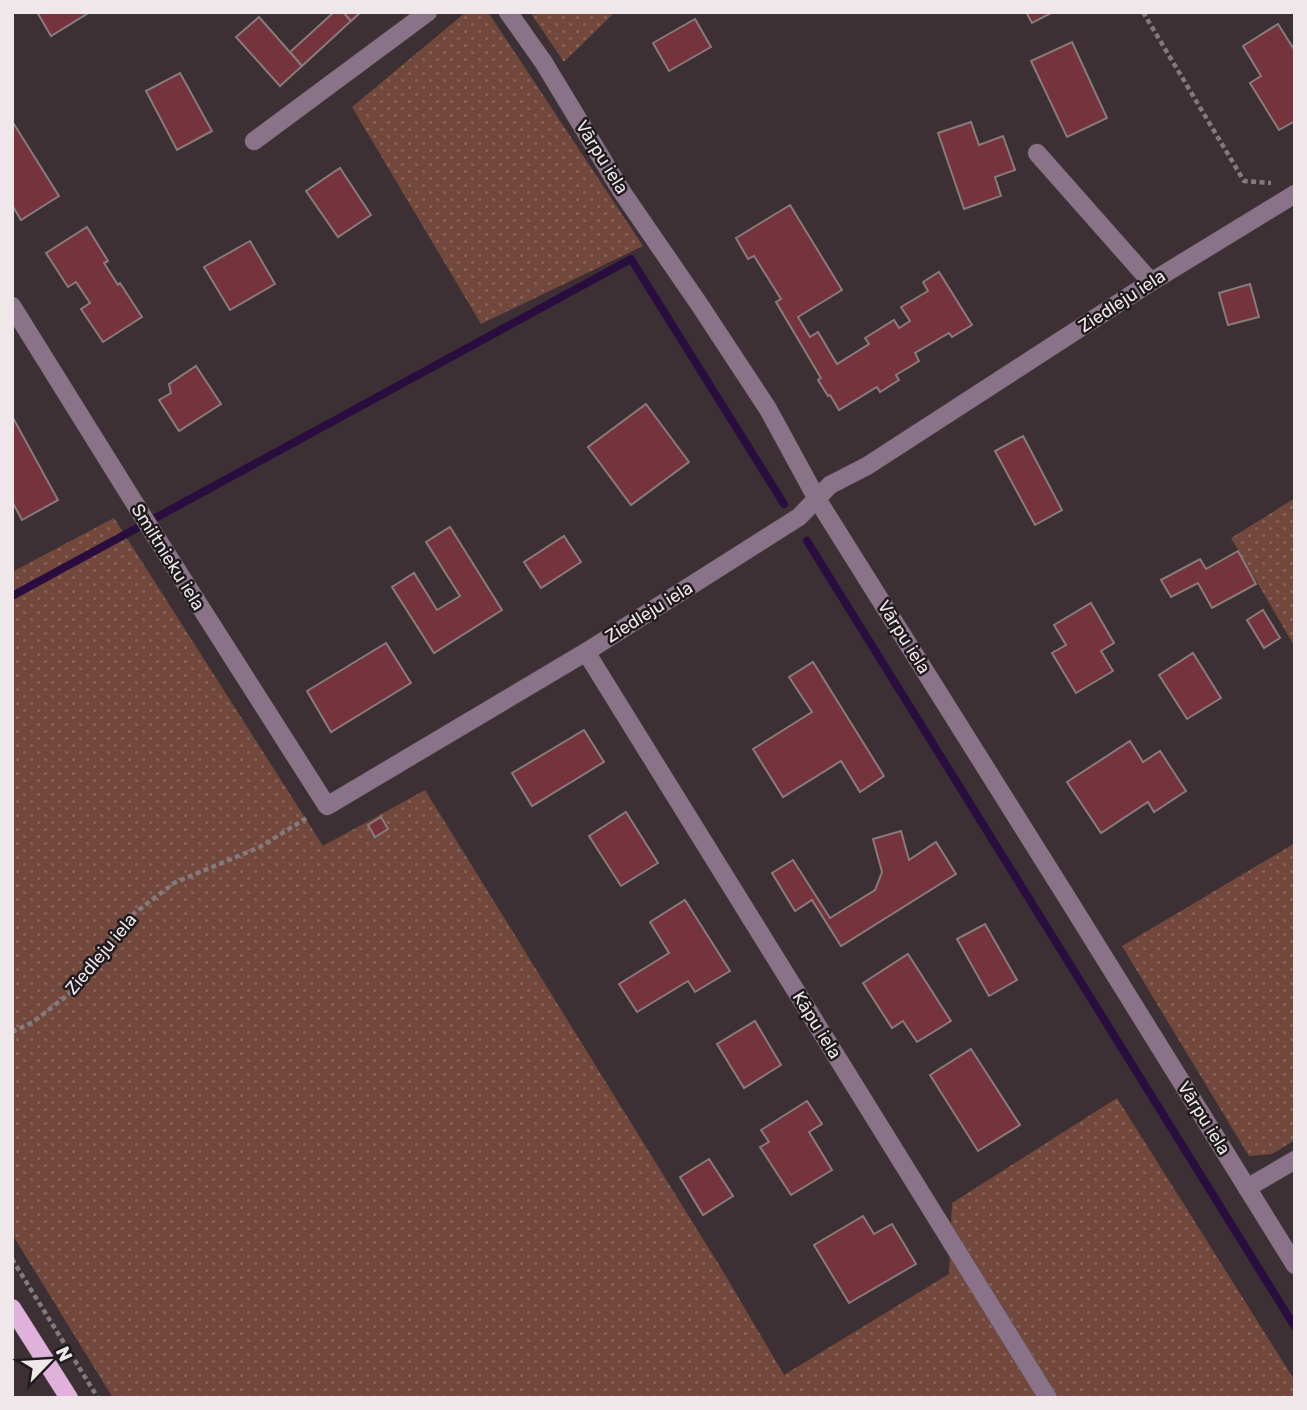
<svg xmlns="http://www.w3.org/2000/svg" width="1307" height="1410" font-family="Rubik,sans-serif">
	<style>
		.grass { fill: url(#grass-dots) }
		.lines { fill: none; stroke-linecap: round; stroke-linejoin: round }
		.stream { stroke: #2a0d3f; stroke-width: 8 }
		.building { fill: #75343d; stroke: #897a7b; stroke-width: 2 }
		.minor-casing { stroke: #594d52; stroke-width: 19 }
		.major-casing { stroke: #594d52; stroke-width: 19 }
		.path { stroke: #847a7e; stroke-width: 4.5; stroke-dasharray: 5 3.5; stroke-linecap: butt }
		.minor { stroke: #8a7388; stroke-width: 18 }
		.major { stroke: #dfb1db; stroke-width: 18 }
		.labels { text-anchor: middle; dominant-baseline: central; stroke-width: 5; stroke-linejoin: round; paint-order: stroke }
		.street-label { font-size: 18px; fill: #efe7ea; stroke: #1f1a1c }
	</style>
	<defs>
		<pattern id="grass-dots" width="8" height="8" patternUnits="userSpaceOnUse" patternTransform="scale(1.75)"><rect width="8" height="8" fill="#72483d"/><path d="M2 2h.1M6 6h.1" fill="none" stroke="#866259" stroke-width="1.8" stroke-linecap="round"/></pattern>
	</defs>
	<rect width="100%" height="100%" fill="#3c3035"/>
	<g class="grass">
		<polygon points="466,12 488,12 643,246 481,324 352,107"/>
		<polygon points="530,12 615,12 564,62"/>
		<polygon points="1295,498 1295,647 1231,538"/>
		<polygon points="114,518 323,846 425,790 724,1273 784,1375 949,1274 952,1203 1117,1098 1295,1381 1295,1398 113,1398 12,1234 12,572"/>
		<polygon points="1295,843 1295,1140 1272,1154 1249,1156 1122,946"/>
	</g>
	<g class="lines">
		<g class="stream">
			<polyline points="807,541 1295,1327"/>
			<polyline points="12,596 631,259 784,504"/>
		</g>
	</g>
	<g class="building">
		<polygon points="37,12 90,12 51,36"/>
		<polygon points="334,12 343,12 351,21 302,66 290,52"/>
		<polygon points="343,12 361,12 351,21"/>
		<polygon points="1026,12 1053,12 1032,23"/>
		<polygon points="259,17 302,66 280,86 236,37"/>
		<polygon points="695,19 711,47 669,71 653,43"/>
		<polygon points="1278,24 1295,51 1295,121 1279,130 1250,83 1261,76 1243,46"/>
		<polygon points="1072,42 1107,118 1067,137 1031,61"/>
		<polygon points="180,73 212,131 177,150 146,91"/>
		<polygon points="12,121 59,196 21,220 12,205"/>
		<polygon points="971,122 979,145 1003,136 1015,170 995,177 1001,196 964,209 938,133"/>
		<polygon points="340,168 371,215 338,237 306,191"/>
		<polygon points="790,205 842,290 798,317 810,337 818,332 837,364 869,344 865,338 894,320 899,328 910,321 901,307 928,291 923,282 939,272 972,325 952,337 949,333 915,353 919,361 896,375 899,380 880,392 877,387 839,410 830,395 828,396 818,380 821,378 776,302 781,299 754,256 748,259 736,238"/>
		<polygon points="87,227 108,261 104,263 118,285 120,283 142,317 103,342 81,309 90,303 76,282 68,287 46,253"/>
		<polygon points="250,241 275,284 230,310 204,267"/>
		<polygon points="1250,284 1259,317 1228,325 1219,293"/>
		<polygon points="196,366 221,404 179,431 159,400 171,393 169,384"/>
		<polygon points="646,404 689,462 631,505 588,447"/>
		<polygon points="12,416 58,500 22,520 14,505 12,506"/>
		<polygon points="1023,436 1062,510 1035,525 995,451"/>
		<polygon points="450,527 502,610 434,653 392,587 414,573 437,610 460,596 426,542"/>
		<polygon points="564,536 581,562 541,588 524,562"/>
		<polygon points="1238,551 1256,584 1212,608 1198,583 1171,597 1161,580 1200,559 1206,569"/>
		<polygon points="1091,603 1114,643 1101,651 1113,671 1076,693 1052,653 1066,645 1054,625"/>
		<polygon points="1263,610 1280,638 1264,648 1247,620"/>
		<polygon points="386,643 411,683 331,732 307,691"/>
		<polygon points="1193,653 1221,698 1187,719 1159,675"/>
		<polygon points="813,662 884,776 860,792 841,761 783,797 753,749 812,712 789,677"/>
		<polygon points="584,730 604,762 532,806 512,773"/>
		<polygon points="1130,741 1143,762 1160,751 1186,791 1154,812 1148,802 1101,833 1067,782"/>
		<polygon points="626,812 658,863 621,886 589,836"/>
		<polygon points="381,817 388,829 375,837 368,825"/>
		<polygon points="901,831 909,860 936,842 956,874 841,946 812,900 795,911 772,873 793,860 830,918 875,890 882,872 873,839"/>
		<polygon points="685,900 730,971 695,992 688,981 637,1012 619,984 669,953 650,922"/>
		<polygon points="985,924 1017,980 989,996 957,939"/>
		<polygon points="908,954 951,1021 917,1042 903,1021 892,1028 863,983"/>
		<polygon points="755,1021 781,1065 744,1088 717,1044"/>
		<polygon points="971,1049 1020,1125 978,1151 930,1075"/>
		<polygon points="807,1101 822,1124 809,1132 832,1170 791,1195 760,1147 769,1142 761,1130"/>
		<polygon points="709,1159 733,1196 703,1215 680,1177"/>
		<polygon points="863,1216 874,1234 892,1224 916,1264 849,1303 814,1245"/>
	</g>
	<g class="lines">
		<defs>
			<g id="minor">
				<polyline points="508,12 544,63 622,192 699,304 768,409 817,499 1071,904 1295,1265"/>
				<polyline points="254,141 428,12"/>
				<polyline points="1037,153 1151,282"/>
				<polyline points="12,306 147,523 327,806 586,652 799,517 830,485 867,466 1151,282 1295,194"/>
				<polyline points="586,652 1048,1398"/>
				<polyline points="1247,1188 1295,1160"/>
			</g>
			<polyline id="major" points="12,1308 69,1398"/>
		</defs>
		<use href="#minor" class="minor-casing"/>
		<use href="#major" class="major-casing"/>
		<g class="path">
			<polyline points="1143,12 1244,181 1271,183"/>
			<polyline points="12,1032 33,1022 69,994 127,919 174,883 260,847 308,817"/>
			<polyline points="12,1259 98,1398"/>
		</g>
		<use href="#minor" class="minor"/>
		<use href="#major" class="major"/>
	</g>
	<g class="labels">
		<g class="street-label">
			<text transform="translate(602 157) rotate(58)">Vārpu iela</text>
			<text transform="translate(1122 301) rotate(-33)">Ziedleju iela</text>
			<text transform="translate(168 557) rotate(58)">Smiltnieku iela</text>
			<text transform="translate(649 612) rotate(-32)">Ziedleju iela</text>
			<text transform="translate(904 637) rotate(58)">Vārpu iela</text>
			<text transform="translate(101 954) rotate(-50)">Ziedleju iela</text>
			<text transform="translate(817 1025) rotate(58)">Kāpu iela</text>
			<text transform="translate(1204 1118) rotate(58)">Vārpu iela</text>
		</g>
	</g>
	<rect width="1307" height="1410" fill="none" stroke="#efe7ea" stroke-width="28"/>
	<g transform="translate(49 1361) rotate(65)" stroke="#1f1a1c" stroke-width="5" paint-order="stroke">
	<path d="M0-5L12 26L0 18L-12 26Z" fill="#efe7ea"/>
	<text y="-10" font-size="19" font-weight="bold" text-anchor="middle" fill="#efe7ea">N</text>
	</g>
</svg>
